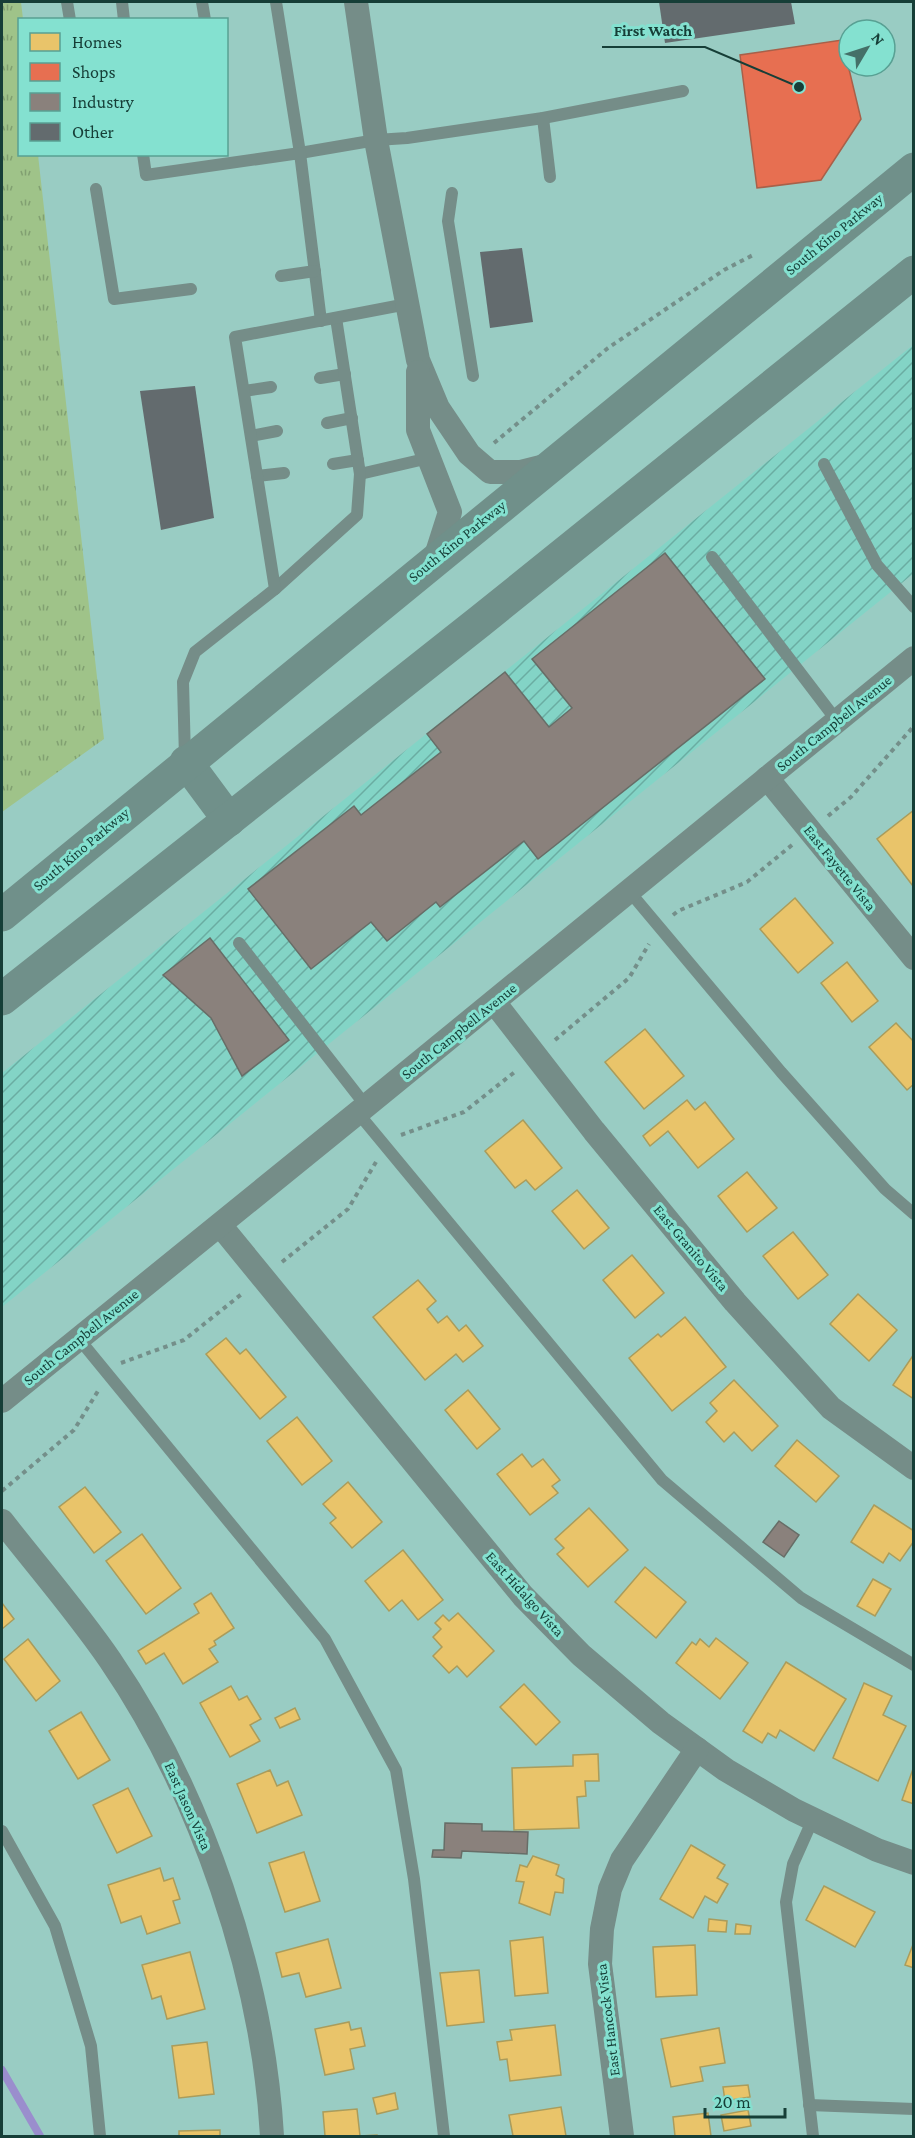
<svg xmlns="http://www.w3.org/2000/svg" width="915" height="2138" font-family="'Crimson Pro',serif">
	<style>
		.industrial { fill: url(#industrial-furrows) }
		.grass { fill: url(#grass-tufts) }
		.homes { fill: #e9c46a; stroke: #aa9c5b; stroke-width: 1.5 }
		.shops { fill: #e76f51; stroke: #a86049; stroke-width: 1.5 }
		.industry { fill: #8a817c; stroke: #676d67; stroke-width: 1.5 }
		.lines { fill: none; stroke-linecap: round; stroke-linejoin: round }
		.stream { stroke: #9a8ecd; stroke-width: 8 }
		.building { fill: #636b6e }
		.path { stroke: #748f8a; stroke-width: 4; stroke-dasharray: 4.5 4.5; stroke-linecap: butt }
		.service { stroke: #758d88; stroke-width: 12 }
		.minor { stroke: #758d88; stroke-width: 24 }
		.primary { stroke: #70908a; stroke-width: 33 }
		.labels { text-anchor: middle; dominant-baseline: central; stroke-width: 6; stroke-linejoin: round; paint-order: stroke }
		.street-label { font-size: 15px; fill: #163e37; stroke: #84e1d0 }
		.leader { fill: none; stroke: #163e37; stroke-width: 2 }
		.callout-dot { fill: #163e37; stroke: #84e1d0; stroke-width: 2 }
		.callout-label { font-size: 16px; text-anchor: middle; font-weight: bold; fill: #163e37; stroke: #84e1d0; stroke-width: 6; stroke-linejoin: round; paint-order: stroke }
	</style>
	<defs>
		<pattern id="industrial-furrows" width="10" height="10" patternUnits="userSpaceOnUse" patternTransform="scale(1.5)"><rect width="10" height="10" fill="#83d4c6"/><path d="M-1 1l2-2M0 10L10 0M9 11l2-2" fill="none" stroke="#6aada2"/></pattern>
		<pattern id="grass-tufts" width="24" height="20" patternUnits="userSpaceOnUse" patternTransform="scale(1.5)"><rect width="24" height="20" fill="#9fc389"/><path d="M3 7l-1-3M5 7V3M7 7l1-3M15 17l-1-3M17 17v-4M19 17l1-3" fill="none" stroke="#81a071"/></pattern>
	</defs>
	<rect width="100%" height="100%" fill="#99ccc3"/>
	<polygon class="industrial" points="913,345 913,574 2,1307 2,1073"/>
	<polygon class="grass" points="2,2 21,2 23,19 20,20 20,154 38,155 104,739 2,812"/>
	<g class="homes">
		<polygon points="914,810 914,885 913,886 877,839"/>
		<polygon points="795,898 833,943 798,973 760,929"/>
		<polygon points="847,962 878,1001 852,1022 821,983"/>
		<polygon points="896,1023 914,1042 914,1084 907,1090 869,1047"/>
		<polygon points="645,1029 684,1076 644,1109 605,1062"/>
		<polygon points="687,1100 695,1110 705,1102 734,1139 698,1168 668,1131 650,1146 643,1136"/>
		<polygon points="523,1120 562,1168 535,1190 526,1180 515,1188 485,1151"/>
		<polygon points="747,1172 777,1208 747,1232 718,1196"/>
		<polygon points="577,1190 609,1228 584,1249 552,1211"/>
		<polygon points="793,1232 828,1275 798,1299 763,1256"/>
		<polygon points="632,1255 664,1293 635,1318 603,1280"/>
		<polygon points="418,1280 436,1301 427,1309 438,1323 447,1316 459,1331 466,1325 483,1346 463,1362 456,1354 425,1380 373,1317"/>
		<polygon points="858,1294 897,1330 869,1361 830,1324"/>
		<polygon points="685,1317 726,1367 672,1411 629,1358 658,1334 661,1337"/>
		<polygon points="226,1338 240,1354 246,1349 286,1397 260,1419 206,1354"/>
		<polygon points="914,1354 914,1399 893,1385"/>
		<polygon points="734,1380 778,1426 752,1451 734,1432 724,1442 706,1422 717,1411 710,1403"/>
		<polygon points="468,1390 500,1429 477,1449 445,1410"/>
		<polygon points="297,1417 332,1461 302,1485 267,1441"/>
		<polygon points="797,1440 839,1476 816,1502 775,1466"/>
		<polygon points="522,1454 532,1467 543,1459 560,1480 552,1486 558,1493 530,1515 497,1474"/>
		<polygon points="348,1482 382,1522 352,1548 330,1523 336,1518 323,1504"/>
		<polygon points="85,1487 121,1532 94,1553 59,1507"/>
		<polygon points="874,1505 914,1531 914,1541 900,1561 889,1553 883,1563 851,1542"/>
		<polygon points="589,1508 628,1550 588,1587 557,1554 564,1548 555,1539"/>
		<polygon points="142,1534 181,1588 146,1614 106,1561"/>
		<polygon points="403,1550 443,1600 418,1620 402,1600 389,1611 365,1581"/>
		<polygon points="645,1567 686,1602 656,1638 615,1602"/>
		<polygon points="873,1579 891,1589 875,1616 857,1606"/>
		<polygon points="211,1593 234,1628 214,1641 216,1645 209,1649 218,1662 183,1684 164,1653 146,1664 138,1651 199,1613 194,1604"/>
		<polygon points="2,1603 14,1619 2,1629"/>
		<polygon points="458,1613 494,1651 467,1677 457,1666 449,1673 433,1656 442,1647 433,1637 441,1629 435,1623 443,1615 449,1621"/>
		<polygon points="716,1638 748,1663 720,1699 676,1663 692,1642 696,1645 700,1639 709,1647"/>
		<polygon points="28,1639 60,1681 36,1701 4,1659"/>
		<polygon points="786,1662 846,1699 814,1751 780,1730 776,1738 768,1733 762,1743 743,1731"/>
		<polygon points="864,1683 892,1696 883,1715 906,1726 878,1781 833,1758"/>
		<polygon points="524,1684 560,1722 536,1745 500,1707"/>
		<polygon points="231,1686 239,1700 247,1696 261,1719 250,1725 260,1741 230,1757 200,1703"/>
		<polygon points="295,1708 300,1719 280,1728 275,1718"/>
		<polygon points="81,1712 110,1760 78,1779 49,1731"/>
		<polygon points="598,1754 599,1781 585,1781 586,1796 577,1797 579,1828 514,1830 512,1768 573,1766 573,1755"/>
		<polygon points="914,1766 914,1804 902,1800"/>
		<polygon points="270,1770 277,1786 288,1781 302,1815 257,1833 237,1784"/>
		<polygon points="128,1788 152,1836 117,1853 93,1805"/>
		<polygon points="691,1845 725,1865 717,1878 728,1884 717,1903 705,1896 693,1918 660,1899"/>
		<polygon points="304,1852 320,1901 285,1912 269,1863"/>
		<polygon points="533,1856 559,1865 556,1875 564,1879 563,1893 555,1892 550,1915 519,1903 524,1882 516,1881 520,1865 527,1867"/>
		<polygon points="160,1868 164,1881 173,1878 180,1899 173,1901 180,1923 147,1934 141,1916 121,1923 108,1885"/>
		<polygon points="824,1886 875,1912 855,1947 806,1920"/>
		<polygon points="709,1919 727,1921 726,1932 708,1931"/>
		<polygon points="736,1924 751,1926 750,1934 735,1934"/>
		<polygon points="543,1937 548,1993 515,1996 510,1941"/>
		<polygon points="328,1939 341,1988 306,1997 299,1973 282,1977 276,1953"/>
		<polygon points="914,1942 914,1968 905,1965"/>
		<polygon points="695,1945 697,1995 656,1997 653,1947"/>
		<polygon points="190,1952 205,2009 167,2019 161,1996 152,1999 142,1965"/>
		<polygon points="479,1970 484,2022 447,2026 440,1973"/>
		<polygon points="349,2022 351,2030 361,2028 365,2046 350,2049 354,2069 325,2075 315,2029"/>
		<polygon points="555,2025 561,2075 510,2081 507,2059 500,2060 497,2042 512,2040 510,2030"/>
		<polygon points="719,2028 725,2063 700,2067 703,2081 671,2087 661,2039"/>
		<polygon points="207,2042 214,2094 179,2098 172,2046"/>
		<polygon points="748,2085 750,2097 725,2101 723,2087"/>
		<polygon points="395,2093 398,2109 377,2114 373,2098"/>
		<polygon points="561,2107 566,2136 513,2136 509,2115"/>
		<polygon points="357,2109 360,2136 377,2135 377,2136 325,2136 323,2112"/>
		<polygon points="748,2110 751,2126 724,2131 721,2115"/>
		<polygon points="708,2113 711,2136 675,2136 673,2117"/>
		<polygon points="220,2130 220,2136 179,2136 179,2131"/>
	</g>
	<polygon class="shops" points="842,40 861,119 821,180 757,188 740,55"/>
	<g class="industry">
		<polygon points="665,553 765,679 538,859 524,841 440,907 436,902 387,941 371,922 311,969 248,889 354,806 361,815 441,752 427,734 505,672 549,727 572,708 532,659"/>
		<polygon points="210,938 289,1040 242,1076 211,1018 163,975"/>
		<polygon points="779,1521 799,1535 784,1557 763,1542"/>
		<polygon points="445,1823 482,1824 482,1831 528,1832 527,1854 462,1851 461,1858 432,1857 433,1850 444,1850"/>
	</g>
	<g class="lines">
		<polyline class="stream" points="2,2070 40,2136"/>
	</g>
	<g class="building">
		<polygon points="659,2 791,2 795,24 665,43"/>
		<polygon points="522,248 533,322 490,328 480,252"/>
		<polygon points="195,386 214,518 161,530 140,391"/>
	</g>
	<g class="lines">
		<g class="path">
			<polyline points="494,443 608,348 724,270 755,254"/>
			<polyline points="828,816 851,797 914,726"/>
			<polyline points="673,915 678,911 747,882 792,845"/>
			<polyline points="555,1040 629,978 649,944"/>
			<polyline points="401,1135 464,1112 516,1071"/>
			<polyline points="282,1262 348,1209 376,1162"/>
			<polyline points="121,1363 184,1340 243,1293"/>
			<polyline points="2,1491 74,1430 98,1391"/>
		</g>
		<g class="service">
			<polyline points="67,2 70,20"/>
			<polyline points="122,2 124,20"/>
			<polyline points="202,2 205,20"/>
			<polyline points="276,2 300,153 376,140 407,138 543,118 683,91"/>
			<polyline points="543,118 550,177"/>
			<polyline points="143,154 146,175 300,153 321,321"/>
			<polyline points="96,189 114,299 191,289"/>
			<polyline points="452,193 448,221 473,376"/>
			<polyline points="281,276 315,271"/>
			<polyline points="320,378 345,374"/>
			<polyline points="244,391 271,387"/>
			<polyline points="327,423 352,418"/>
			<polyline points="251,436 277,431"/>
			<polyline points="333,464 358,460"/>
			<polyline points="824,464 877,565 914,607"/>
			<polyline points="360,474 429,458"/>
			<polyline points="257,476 284,473"/>
			<polyline points="712,557 837,721"/>
			<polyline points="275,589 357,515 360,474 336,318"/>
			<polyline points="185,758 183,682 195,652 275,589 235,337 407,304"/>
			<polyline points="629,891 781,1072 885,1189 914,1214"/>
			<polyline points="239,943 366,1106"/>
			<polyline points="358,1113 662,1480 801,1598 914,1665"/>
			<polyline points="79,1339 325,1639 396,1770 414,1879 444,2136"/>
			<polyline points="2,1831 55,1926 91,2046 100,2136"/>
			<polyline points="809,2105 914,2109"/>
			<polyline points="813,2136 786,1902 793,1864 813,1819"/>
		</g>
		<g class="minor">
			<polyline points="356,2 376,140 418,360 438,408 469,454 490,472 521,472 549,465"/>
			<polyline points="418,372 418,430 450,512 435,559"/>
			<polyline points="767,778 914,958"/>
			<polyline points="494,1002 594,1131 735,1302 831,1408 914,1468"/>
			<polyline points="220,1225 523,1596 581,1655 661,1723 726,1770 794,1810 877,1850 914,1863"/>
			<polyline points="2,1401 366,1106 914,658"/>
			<path d="M2,1521C38,1567 77,1612 110,1660C201,1793 263,1976 272,2136"/>
			<polyline points="622,2136 600,1964 602,1929 610,1889 622,1860 697,1749"/>
		</g>
		<g class="primary">
			<polyline points="186,762 229,820"/>
			<polyline points="2,915 914,169"/>
			<polyline points="2,999 479,622 914,272"/>
		</g>
	</g>
	<g class="labels">
		<g class="street-label">
			<text transform="translate(834 234) rotate(-39)">South Kino Parkway</text>
			<text transform="translate(457 541) rotate(-39)">South Kino Parkway</text>
			<text transform="translate(834 723) rotate(-39)">South Campbell Avenue</text>
			<text transform="translate(81 849) rotate(-40)">South Kino Parkway</text>
			<text transform="translate(840 868) rotate(51)">East Fayette Vista</text>
			<text transform="translate(459 1031) rotate(-39)">South Campbell Avenue</text>
			<text transform="translate(691 1248) rotate(50)">East Granito Vista</text>
			<text transform="translate(81 1337) rotate(-39)">South Campbell Avenue</text>
			<text transform="translate(525 1594) rotate(48)">East Hidalgo Vista</text>
			<text transform="translate(188 1806) rotate(66)">East Jason Vista</text>
			<text transform="translate(608 2020) rotate(-97)">East Hancock Vista</text>
		</g>
	</g>
	<path class="leader" d="M799 87L705 47H602"/>
	<circle class="callout-dot" cx="799" cy="87" r="6"/>
	<g class="callout-label">
		<text x="653" y="36">First Watch</text>
	</g>
	<rect width="915" height="2138" fill="none" stroke="#163e37" stroke-width="6"/>
	<rect x="18" y="18" width="210" height="138" fill="#84e1d0" stroke="#58a093" stroke-width="1.5"/>
	<rect x="30" y="33" width="30" height="18" fill="#e9c46a" stroke="#58a093" stroke-width="1.5"/>
	<text x="72" y="48" font-size="18" fill="#163e37">Homes</text>
	<rect x="30" y="63" width="30" height="18" fill="#e76f51" stroke="#58a093" stroke-width="1.5"/>
	<text x="72" y="78" font-size="18" fill="#163e37">Shops</text>
	<rect x="30" y="93" width="30" height="18" fill="#8a817c" stroke="#58a093" stroke-width="1.5"/>
	<text x="72" y="108" font-size="18" fill="#163e37">Industry</text>
	<rect x="30" y="123" width="30" height="18" fill="#636b6e" stroke="#58a093" stroke-width="1.5"/>
	<text x="72" y="138" font-size="18" fill="#163e37">Other</text>
	<g transform="translate(867 48) rotate(51)"><circle r="28" fill="#84e1d0" stroke="#58a093" stroke-width="1.5"/>
	<path d="M0-4.5L10 22L0 15L-10 22Z" fill="#447068"/>
	<text y="-9" font-size="16" font-weight="bold" text-anchor="middle" fill="#163e37">N</text>
	</g>
	<path d="M705 2108v9h80v-9" fill="none" stroke="#163e37" stroke-width="3"/>
	<text x="714" y="2108" font-size="18" fill="#163e37" stroke="#84e1d0" stroke-width="4.5" paint-order="stroke">20 m</text>
</svg>
